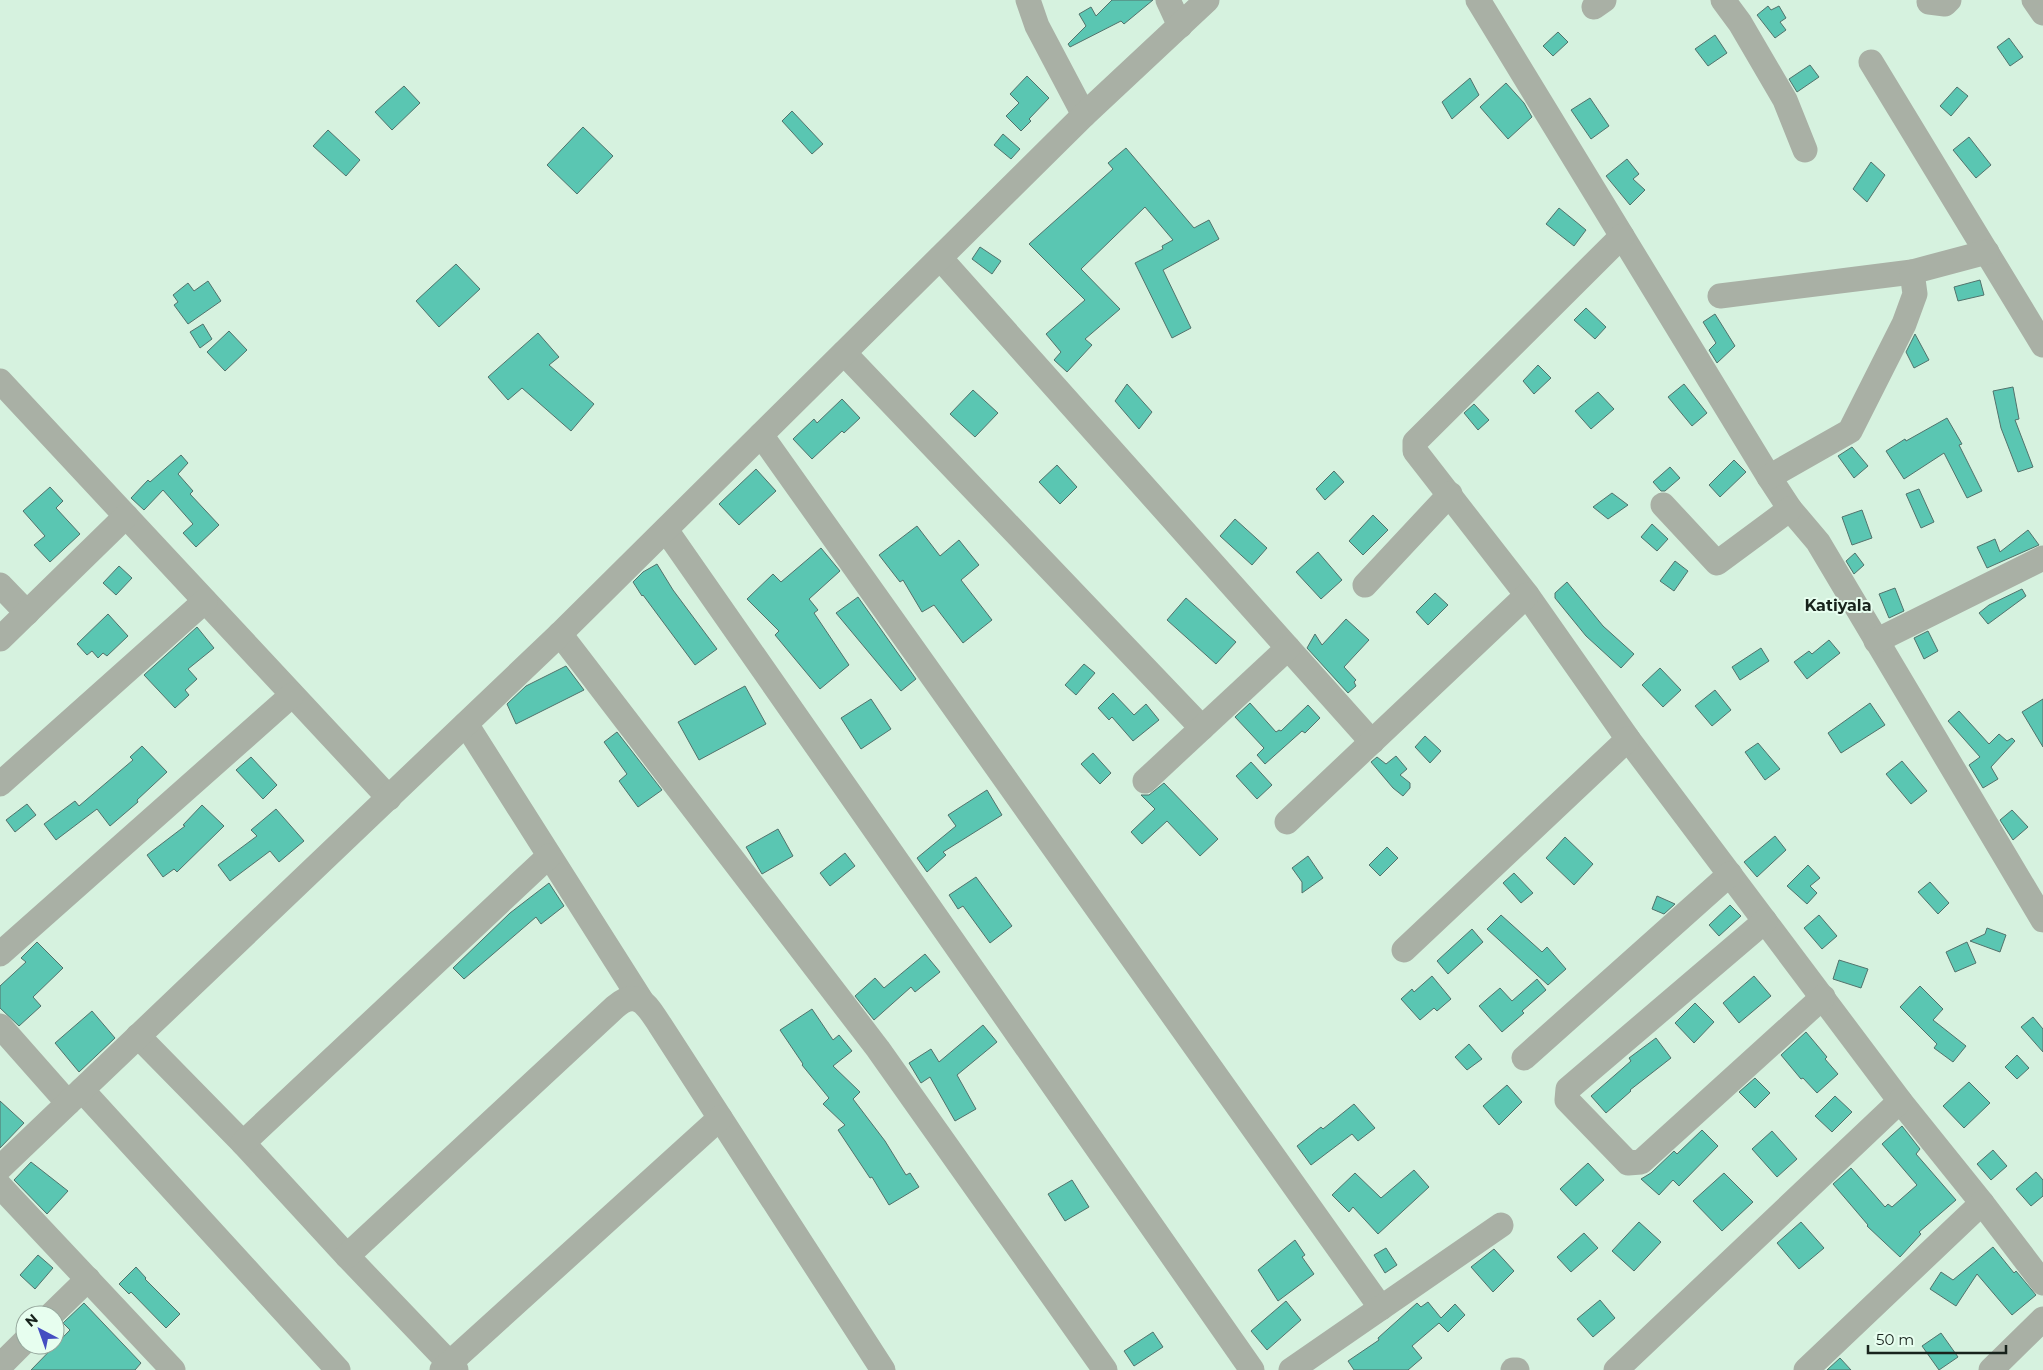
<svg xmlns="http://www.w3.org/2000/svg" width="2043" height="1370" font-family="Montserrat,sans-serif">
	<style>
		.building { fill: #5ac6b2; stroke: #52736c }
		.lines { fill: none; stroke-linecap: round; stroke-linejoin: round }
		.minor { stroke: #a9b0a5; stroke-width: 25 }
		.labels { text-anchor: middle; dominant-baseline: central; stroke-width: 4; stroke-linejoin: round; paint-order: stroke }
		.quarter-label { font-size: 16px; font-weight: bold; fill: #18231c; stroke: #e7feef }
	</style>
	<rect width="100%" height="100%" fill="#d6f2df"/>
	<g class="building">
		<polygon points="1112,0 1153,0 1124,24 1121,21 1070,47 1068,44 1086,26 1079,14 1091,7 1096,16"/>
		<polygon points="1768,6 1771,10 1779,6 1786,18 1780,22 1786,30 1775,38 1757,15"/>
		<polygon points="1558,32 1568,42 1553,56 1543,46"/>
		<polygon points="1715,35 1727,53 1708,66 1695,49"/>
		<polygon points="2009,38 2023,57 2010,66 1997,47"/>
		<polygon points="1810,65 1819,77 1797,92 1789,79"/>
		<polygon points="1027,76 1049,98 1029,119 1031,121 1021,131 1006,116 1019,103 1010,94"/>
		<polygon points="1470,78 1479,95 1452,119 1442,102"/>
		<polygon points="1506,83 1524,103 1532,117 1508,139 1480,107"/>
		<polygon points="404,86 420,103 392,130 375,112"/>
		<polygon points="1957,87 1968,96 1951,116 1940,106"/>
		<polygon points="1590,98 1609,126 1591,139 1571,110"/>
		<polygon points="792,111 823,144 812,154 782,121"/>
		<polygon points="583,127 613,156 577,194 547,165"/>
		<polygon points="328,130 360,160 346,176 313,146"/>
		<polygon points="1003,134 1020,149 1011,159 994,145"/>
		<polygon points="1969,137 1991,165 1976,178 1953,150"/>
		<polygon points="1126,148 1194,228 1209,220 1219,239 1163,270 1191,328 1172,338 1135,263 1163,249 1162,246 1173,240 1145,207 1081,269 1120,309 1085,339 1092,345 1067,372 1054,360 1061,352 1046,334 1085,300 1029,244 1113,169 1108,163"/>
		<polygon points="1627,159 1639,174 1633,179 1645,190 1630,205 1606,176"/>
		<polygon points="1871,162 1885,175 1867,202 1853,189"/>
		<polygon points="1559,208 1586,230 1574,246 1546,224"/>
		<polygon points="980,247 1001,261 992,274 972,259"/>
		<polygon points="456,264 480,289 439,327 416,301"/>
		<polygon points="1980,280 1984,295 1958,301 1954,287"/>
		<polygon points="208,281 221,301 188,324 174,305 178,302 173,295 188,283 194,291"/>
		<polygon points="1586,308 1606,327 1595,339 1574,320"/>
		<polygon points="1715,314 1735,346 1717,363 1709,350 1716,343 1703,322"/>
		<polygon points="203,324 212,339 200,348 190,332"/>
		<polygon points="229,331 247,350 225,371 207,352"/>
		<polygon points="538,333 559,357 549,365 594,404 571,431 522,388 508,400 488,377"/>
		<polygon points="1915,334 1929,360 1914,368 1906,352"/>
		<polygon points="1538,365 1551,378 1534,394 1523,381"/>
		<polygon points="1127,384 1152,412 1139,429 1115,401"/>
		<polygon points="1684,384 1707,413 1692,426 1668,397"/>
		<polygon points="2013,387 2019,419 2015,420 2033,467 2018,472 2001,428 1993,391"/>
		<polygon points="973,390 998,413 975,437 950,414"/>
		<polygon points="1598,392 1614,409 1591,429 1575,411"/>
		<polygon points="842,399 860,418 844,433 842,431 812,459 793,439 814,419 817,423"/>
		<polygon points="1474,404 1489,420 1478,430 1464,413"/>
		<polygon points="1947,418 1962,444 1959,445 1982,491 1967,498 1944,453 1904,479 1886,451 1905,439 1906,441"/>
		<polygon points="1852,447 1868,466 1854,478 1838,456"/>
		<polygon points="181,455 188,463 178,474 193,491 190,494 219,525 196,547 183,533 193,524 163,490 144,510 131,498 148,480 150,482"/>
		<polygon points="1734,460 1746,472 1720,497 1709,485"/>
		<polygon points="1057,465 1077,487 1060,504 1039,482"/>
		<polygon points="1670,467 1680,478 1665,491 1661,491 1653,482"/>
		<polygon points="756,469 776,491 739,525 719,504"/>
		<polygon points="1334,471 1344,482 1325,500 1316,489"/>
		<polygon points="50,487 63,501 56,508 80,534 50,562 34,545 45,536 23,511"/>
		<polygon points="1919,489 1934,522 1921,528 1906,494"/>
		<polygon points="1612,493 1628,505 1608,519 1593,507"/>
		<polygon points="1862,510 1872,538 1852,545 1842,517"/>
		<polygon points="1373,515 1388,530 1363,555 1349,541"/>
		<polygon points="1235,519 1267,548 1252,565 1220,536"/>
		<polygon points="1652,524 1668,539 1657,551 1641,537"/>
		<polygon points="917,526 940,556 959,540 979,565 961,580 992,620 963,643 934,605 922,612 903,580 900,582 879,555"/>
		<polygon points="2028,530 2039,545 1987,568 1977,547 1995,539 2000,552"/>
		<polygon points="821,548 840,571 809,599 818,610 814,613 849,665 820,689 775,635 779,631 747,599 773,574 781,582"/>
		<polygon points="1318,552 1342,580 1321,599 1296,572"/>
		<polygon points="1855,553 1864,565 1854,574 1846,561"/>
		<polygon points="1675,561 1688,571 1674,591 1660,581"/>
		<polygon points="657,564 673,590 717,649 695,665 643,595 642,596 633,582 643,572"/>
		<polygon points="119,566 132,578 116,595 103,583"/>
		<polygon points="1567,582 1603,626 1634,654 1621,668 1586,636 1555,598 1555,593"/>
		<polygon points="1895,588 1904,611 1889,618 1879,594"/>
		<polygon points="2022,589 2026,596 1988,624 1979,613 1989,605"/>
		<polygon points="1435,593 1448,605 1428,625 1416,612"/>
		<polygon points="858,597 916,679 901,691 836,613"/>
		<polygon points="1186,598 1236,642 1216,664 1167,620"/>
		<polygon points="108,614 128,636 107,656 103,653 98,658 92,651 87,655 77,644"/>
		<polygon points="1346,619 1369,640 1344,667 1356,680 1354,682 1356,686 1348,693 1307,648 1315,634 1322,645"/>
		<polygon points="197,627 214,648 188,669 197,679 185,690 189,695 175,708 144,675"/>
		<polygon points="1928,631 1938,651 1924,659 1914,638"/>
		<polygon points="1829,640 1840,653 1807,679 1794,662 1809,651 1812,654"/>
		<polygon points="1761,648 1769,661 1740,680 1732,667"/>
		<polygon points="1084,664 1095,673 1076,695 1065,685"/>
		<polygon points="566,666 584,690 516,724 507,704 526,686"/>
		<polygon points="1660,668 1681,690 1663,707 1642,685"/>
		<polygon points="745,686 766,724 699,760 678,722"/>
		<polygon points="1715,690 1731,710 1712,726 1695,706"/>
		<polygon points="1113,693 1134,715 1146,704 1159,720 1133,741 1112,717 1109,720 1098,708"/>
		<polygon points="871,699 891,729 861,749 841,718"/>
		<polygon points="2043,699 2043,747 2022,712"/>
		<polygon points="1250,703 1276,732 1279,730 1281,731 1308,705 1320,718 1305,733 1302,731 1265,764 1257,755 1264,748 1235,717"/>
		<polygon points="1870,703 1885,725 1841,753 1828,733"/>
		<polygon points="1959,711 1989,744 1999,734 2007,741 2012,738 2015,741 1991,767 1998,779 1983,788 1969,765 1980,757 1948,721"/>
		<polygon points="617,732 662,790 638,807 619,781 627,774 604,742"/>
		<polygon points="1425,736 1441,751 1430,763 1415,747"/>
		<polygon points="1758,743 1780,769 1765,780 1745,752"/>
		<polygon points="142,746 167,772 137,800 138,802 110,826 97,809 56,840 44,824 75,801 79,806 133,760 130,757"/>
		<polygon points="1093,753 1111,773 1100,784 1081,764"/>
		<polygon points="1396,756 1407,769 1400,775 1410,783 1410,788 1403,796 1393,788 1371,762 1377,757 1386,764"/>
		<polygon points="251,757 277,785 263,799 236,770"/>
		<polygon points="1902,761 1927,791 1911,804 1886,774"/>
		<polygon points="1251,762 1272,785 1257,799 1236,776"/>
		<polygon points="1164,783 1218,839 1200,856 1167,821 1142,844 1131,832 1155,809 1141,795 1149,795"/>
		<polygon points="987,790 1002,815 943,852 946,855 927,872 917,858 956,826 948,815"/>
		<polygon points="27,804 36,815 15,832 6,820"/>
		<polygon points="202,805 224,826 177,872 174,869 163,877 147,855 185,826 183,825"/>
		<polygon points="276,809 304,841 279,862 270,851 230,881 218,865 257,836 251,830"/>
		<polygon points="2012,810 2028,827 2013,840 2000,820"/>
		<polygon points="778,829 793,856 762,874 746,847"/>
		<polygon points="1775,836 1786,850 1757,877 1744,862"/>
		<polygon points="1565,837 1593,864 1574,885 1546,858"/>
		<polygon points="1387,847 1398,858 1380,876 1369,865"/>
		<polygon points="845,853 855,866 830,886 820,873"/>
		<polygon points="1308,856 1323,878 1302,893 1302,882 1292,868"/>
		<polygon points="1808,865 1820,878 1810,886 1817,893 1807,904 1787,886"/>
		<polygon points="1514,873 1533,893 1521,903 1503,883"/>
		<polygon points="976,877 1012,926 990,943 963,906 958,909 949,895"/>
		<polygon points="1930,882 1949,903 1938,914 1918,892"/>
		<polygon points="549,883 564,906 541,924 536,917 464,979 453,968 510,913"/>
		<polygon points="1657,896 1675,904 1664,914 1652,909"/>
		<polygon points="1730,905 1741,916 1719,936 1709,925"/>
		<polygon points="1501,915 1542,952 1547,947 1566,969 1548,985 1487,929"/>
		<polygon points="1819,915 1837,936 1822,949 1804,928"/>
		<polygon points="1987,928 2006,935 2000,952 1970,941 1985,934"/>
		<polygon points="1472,929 1483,942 1448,974 1437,961"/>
		<polygon points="37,942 63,968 33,997 41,1006 19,1026 0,1008 0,986 26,962 21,958"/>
		<polygon points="1967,942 1976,963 1955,972 1946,952"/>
		<polygon points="925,954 940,972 915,992 911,987 874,1020 855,996 875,978 884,988"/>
		<polygon points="1839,960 1868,969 1861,988 1833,979"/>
		<polygon points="1432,976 1451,999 1437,1011 1434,1008 1420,1020 1401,999 1412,989 1414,992"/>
		<polygon points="1754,976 1771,996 1739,1023 1723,1003"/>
		<polygon points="1537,979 1546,990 1522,1011 1524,1013 1502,1032 1479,1006 1500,988 1512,1001"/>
		<polygon points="1920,986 1943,1009 1933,1020 1966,1046 1953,1062 1934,1048 1937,1044 1900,1007"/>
		<polygon points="1695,1003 1714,1022 1694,1043 1675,1023"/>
		<polygon points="812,1009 833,1040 839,1035 852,1051 833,1066 860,1092 853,1099 885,1141 906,1175 910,1173 919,1187 889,1205 872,1177 870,1178 838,1130 845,1125 823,1104 829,1098 802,1065 803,1064 780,1030"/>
		<polygon points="92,1011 115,1038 79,1072 55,1043"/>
		<polygon points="2033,1017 2043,1029 2043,1052 2021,1027"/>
		<polygon points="983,1025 997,1042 957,1075 976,1109 955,1121 930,1077 921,1083 909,1063 931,1049 939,1062"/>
		<polygon points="1806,1032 1827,1057 1825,1059 1838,1074 1817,1093 1803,1078 1801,1079 1781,1055"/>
		<polygon points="1656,1038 1671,1058 1630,1090 1631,1091 1606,1113 1591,1096 1631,1061 1629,1058"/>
		<polygon points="1469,1044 1482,1059 1467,1070 1455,1057"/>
		<polygon points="2017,1055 2029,1068 2017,1079 2005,1067"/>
		<polygon points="1755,1078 1770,1093 1755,1108 1739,1092"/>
		<polygon points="1969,1082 1990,1103 1964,1128 1943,1106"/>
		<polygon points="1507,1085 1522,1102 1499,1125 1483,1106"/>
		<polygon points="1835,1096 1852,1112 1832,1132 1815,1116"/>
		<polygon points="0,1101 24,1123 0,1148"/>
		<polygon points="1354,1104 1375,1128 1358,1141 1352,1134 1311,1165 1297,1146 1321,1127 1323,1129"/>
		<polygon points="1902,1126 1920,1149 1916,1154 1956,1200 1919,1232 1921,1234 1900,1257 1867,1226 1868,1225 1833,1184 1851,1168 1885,1207 1888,1204 1892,1207 1917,1185 1882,1144"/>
		<polygon points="1702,1130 1718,1146 1679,1186 1673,1180 1659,1195 1641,1179 1651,1173 1674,1151 1677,1154"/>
		<polygon points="1772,1131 1797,1159 1777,1177 1752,1149"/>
		<polygon points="1993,1150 2007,1166 1991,1180 1977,1164"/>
		<polygon points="31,1162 68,1191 47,1214 14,1180"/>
		<polygon points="1588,1163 1604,1180 1576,1206 1560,1189"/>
		<polygon points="1414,1170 1429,1187 1378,1234 1353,1207 1349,1212 1332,1195 1355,1173 1381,1198"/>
		<polygon points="2036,1172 2043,1180 2043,1196 2031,1206 2016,1189"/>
		<polygon points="1724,1173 1753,1202 1722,1231 1693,1201"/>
		<polygon points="1072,1180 1089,1207 1065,1221 1048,1194"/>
		<polygon points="1639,1222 1661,1242 1634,1271 1612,1251"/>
		<polygon points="1801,1222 1824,1248 1799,1269 1777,1243"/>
		<polygon points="1584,1233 1598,1248 1571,1272 1557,1257"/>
		<polygon points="1295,1240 1305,1255 1302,1257 1314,1274 1278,1301 1258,1270"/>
		<polygon points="1993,1247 2014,1273 2016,1271 2036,1295 2012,1315 1977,1274 1956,1306 1930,1289 1941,1272 1953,1280"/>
		<polygon points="1386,1248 1397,1265 1385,1273 1374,1255"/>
		<polygon points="1494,1249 1514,1271 1493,1292 1471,1267"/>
		<polygon points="38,1255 53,1268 35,1289 20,1275"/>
		<polygon points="136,1267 146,1278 145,1279 180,1314 166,1328 131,1292 129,1294 119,1284"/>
		<polygon points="1600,1300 1615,1318 1593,1337 1577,1319"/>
		<polygon points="1286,1301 1301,1320 1267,1350 1251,1331"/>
		<polygon points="1428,1302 1441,1318 1455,1304 1465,1315 1448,1332 1439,1323 1412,1346 1422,1358 1408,1370 1354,1370 1348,1361 1379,1340 1378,1338 1417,1303 1421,1307"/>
		<polygon points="84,1303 141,1363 135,1370 31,1370 70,1330 63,1323"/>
		<polygon points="1153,1332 1163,1347 1134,1366 1124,1351"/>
		<polygon points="1941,1333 1958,1357 1939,1370 1922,1346"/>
		<polygon points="1840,1358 1851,1370 1827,1370"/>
	</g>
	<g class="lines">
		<g class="minor">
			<polyline points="1028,0 1037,26 1084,115"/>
			<polyline points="1168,0 1180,26"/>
			<polyline points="1478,0 1769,477 1790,509 1818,542 2043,920"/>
			<polyline points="1723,0 1740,23 1785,100 1805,150"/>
			<polyline points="2034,0 2043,13"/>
			<polyline points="1929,2 1945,4 1949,0"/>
			<polyline points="1594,7 1604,0"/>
			<polyline points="1871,62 2043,345"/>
			<polyline points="1622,236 1415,442 1415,451 1527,595 1628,739 1900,1101 1982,1203 2043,1283"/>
			<polyline points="940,258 1372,742"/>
			<polyline points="1720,296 1912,272"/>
			<polyline points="844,353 1202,728"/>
			<polyline points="0,381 389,798"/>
			<polyline points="761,435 1381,1308"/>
			<polyline points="1769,477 1850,431 1904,324 1915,294 1912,272 1987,252"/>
			<polyline points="1663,505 1717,563 1790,509"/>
			<polyline points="666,530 1252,1370"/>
			<polyline points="0,585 27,613"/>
			<polyline points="1365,585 1450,494"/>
			<polyline points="560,634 878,1049 1105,1370"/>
			<polyline points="0,639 126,516"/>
			<polyline points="1876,641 2043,558"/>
			<polyline points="466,724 641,1000"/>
			<polyline points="1145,781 1288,648"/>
			<polyline points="0,784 205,601"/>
			<polyline points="1287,822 1527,595"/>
			<polyline points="1765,921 1568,1089 1567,1100 1628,1163 1641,1162 1823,997"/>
			<polyline points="1404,950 1628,739"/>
			<polyline points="0,954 292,695"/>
			<polyline points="0,1026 68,1103"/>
			<polyline points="138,1036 243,1143 347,1256 456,1370"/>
			<polyline points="1524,1058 1730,874"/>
			<polyline points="82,1090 338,1370"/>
			<polyline points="243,1143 549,856"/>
			<polyline points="0,1168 560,634 1084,115 1207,0"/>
			<polyline points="0,1186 173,1370"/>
			<path d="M347,1256L615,1007C638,987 648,1007 660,1025L883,1370"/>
			<polyline points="51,1315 88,1279"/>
			<polyline points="0,1366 25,1341"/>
			<polyline points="442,1370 720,1118"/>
			<polyline points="1291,1370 1501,1225"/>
			<polyline points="1513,1370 1517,1370"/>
			<polyline points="1616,1370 1900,1101"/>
			<polyline points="1806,1370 1982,1203"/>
			<polyline points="1991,1370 2043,1319"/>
		</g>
	</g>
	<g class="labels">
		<g class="quarter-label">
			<text x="1838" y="605">Katiyala</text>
		</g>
	</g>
	<g transform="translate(40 1330) rotate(319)"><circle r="24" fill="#e7feef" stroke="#94a69b"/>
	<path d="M0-4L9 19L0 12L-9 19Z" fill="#444dc1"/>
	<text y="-8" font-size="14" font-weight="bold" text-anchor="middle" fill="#18231c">N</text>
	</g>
	<path d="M1868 1345v8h138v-8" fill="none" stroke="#18231c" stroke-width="2.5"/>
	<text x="1876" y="1345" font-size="15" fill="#18231c" stroke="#e7feef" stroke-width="4" paint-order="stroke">50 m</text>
</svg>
